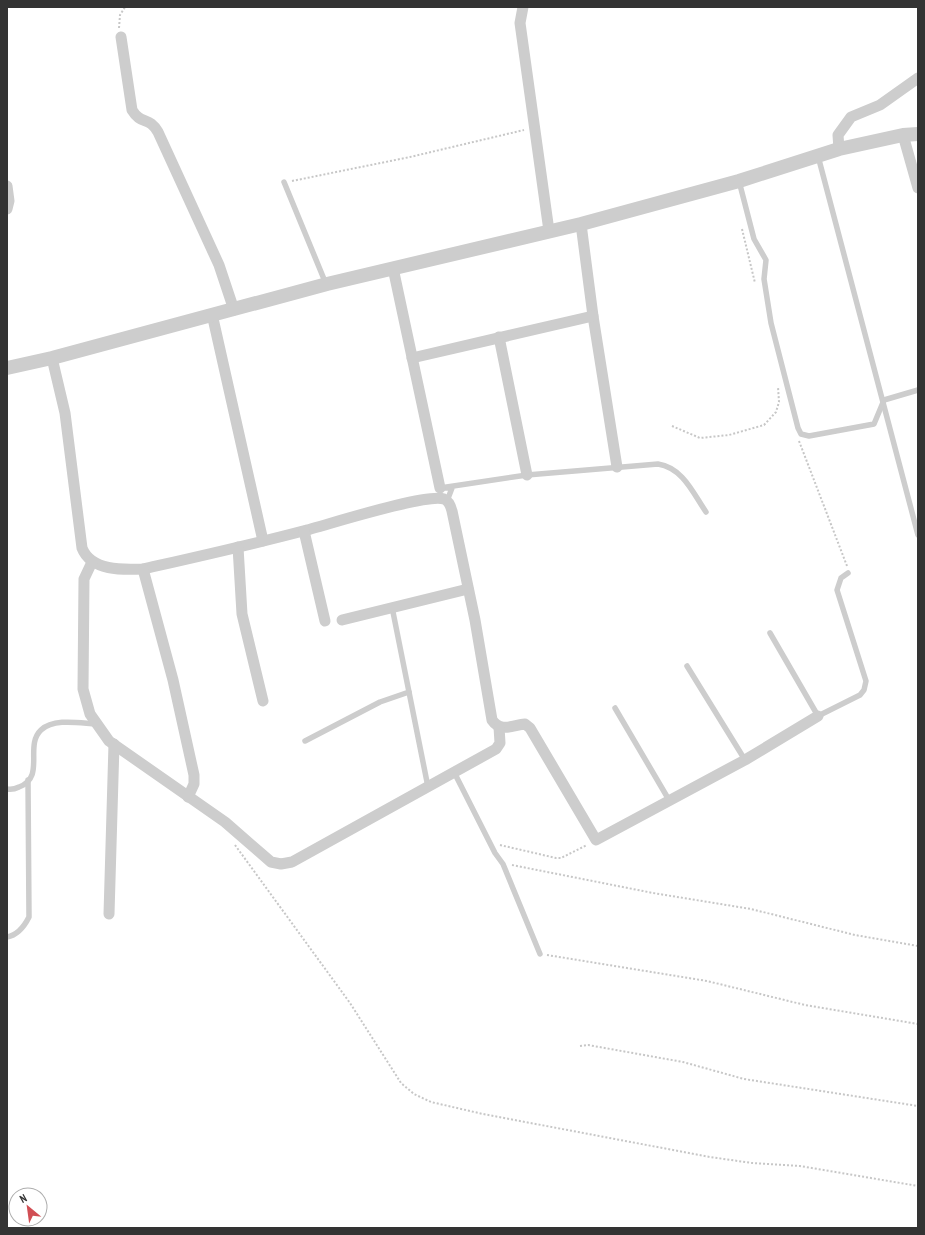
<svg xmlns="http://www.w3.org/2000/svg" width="925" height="1235" font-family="'PT Sans Narrow',sans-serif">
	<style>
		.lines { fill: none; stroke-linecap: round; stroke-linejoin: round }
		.path { stroke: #c7c7c7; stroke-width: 2; stroke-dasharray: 2 2; stroke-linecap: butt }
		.service { stroke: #cdcdcd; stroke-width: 5.5 }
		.minor { stroke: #cdcdcd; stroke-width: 11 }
		.tertiary { stroke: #cdcdcd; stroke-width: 14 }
	</style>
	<rect width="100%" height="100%" fill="#fff"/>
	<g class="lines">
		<g class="path">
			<polyline points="119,28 120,15 125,7"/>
			<polyline points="292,181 410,157 524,130"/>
			<polyline points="742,229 755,283"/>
			<polyline points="672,426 700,438 729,435 764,425 776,412 779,402 778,387"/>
			<polyline points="799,441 847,566"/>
			<polyline points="235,845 350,1003 401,1083 414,1094 431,1102 483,1114 710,1157 752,1163 800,1166 918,1186"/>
			<polyline points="500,845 556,858 561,858 587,845"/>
			<polyline points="512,865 653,893 751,909 855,935 918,946"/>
			<polyline points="547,955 707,981 805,1005 918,1024"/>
			<polyline points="580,1046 588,1045 683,1062 744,1079 918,1106"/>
		</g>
		<g class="service">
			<polyline points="818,156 918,535"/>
			<polyline points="739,181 754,239 766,260 764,279 771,323 798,428 801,434 809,436 874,424 884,400 918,390"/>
			<polyline points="284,182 326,284"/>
			<path d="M447,501L452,488H440L527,475L658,464C683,468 693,493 706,512"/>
			<polyline points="392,607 428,787"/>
			<polyline points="770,633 818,716 860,695 864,690 866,681 837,590 841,578 848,573"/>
			<polyline points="687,666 745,760"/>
			<polyline points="615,708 669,800"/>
			<polyline points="305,741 380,702 409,692"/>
			<polyline points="454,772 495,853 503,864 540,954"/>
			<path d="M7,789C12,790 15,789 19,787C46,777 24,746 41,730C54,718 79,723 96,724"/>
			<path d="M7,937C18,935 24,927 29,917L28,780"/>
		</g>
		<g class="minor">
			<polyline points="523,7 520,23 549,231"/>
			<path d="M121,37L132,110C141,125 149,116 158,132L219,265L234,310"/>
			<polyline points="903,135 918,188"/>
			<polyline points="839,149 838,135 851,117 880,105 918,78"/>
			<polyline points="7,186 9,201 7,209"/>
			<polyline points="581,224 593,316 617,467"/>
			<polyline points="393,268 440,488"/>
			<polyline points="212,314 263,541"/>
			<polyline points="499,337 527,475"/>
			<path d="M52,358L65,413L82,548C91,571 123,570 143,569C196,557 250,545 303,531C327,525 426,493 444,499C449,501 451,507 452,511L475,620L492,720C501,733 513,725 525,724L530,728L596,840L745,760L818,716"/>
			<polyline points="412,358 593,316"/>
			<polyline points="304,531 325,621"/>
			<polyline points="238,547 242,614 263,701"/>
			<polyline points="92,562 84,579 83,689 90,714 109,741 225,822 271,862 281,864 292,862 496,749 500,743 499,727"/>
			<polyline points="143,569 173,680 194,775 194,784 188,797"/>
			<polyline points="342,620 468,589"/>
			<polyline points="109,914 114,744"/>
		</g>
		<polyline class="tertiary" points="7,368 52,358 327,284 581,224 739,181 839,149 903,135 918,134"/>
	</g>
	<rect width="925" height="1235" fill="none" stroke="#333333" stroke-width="16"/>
	<g transform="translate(28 1207) rotate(331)"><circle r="19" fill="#ffffff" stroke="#adadad"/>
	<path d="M0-3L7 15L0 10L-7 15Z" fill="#d14e54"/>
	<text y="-6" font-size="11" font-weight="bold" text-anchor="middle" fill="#333333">N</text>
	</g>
</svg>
